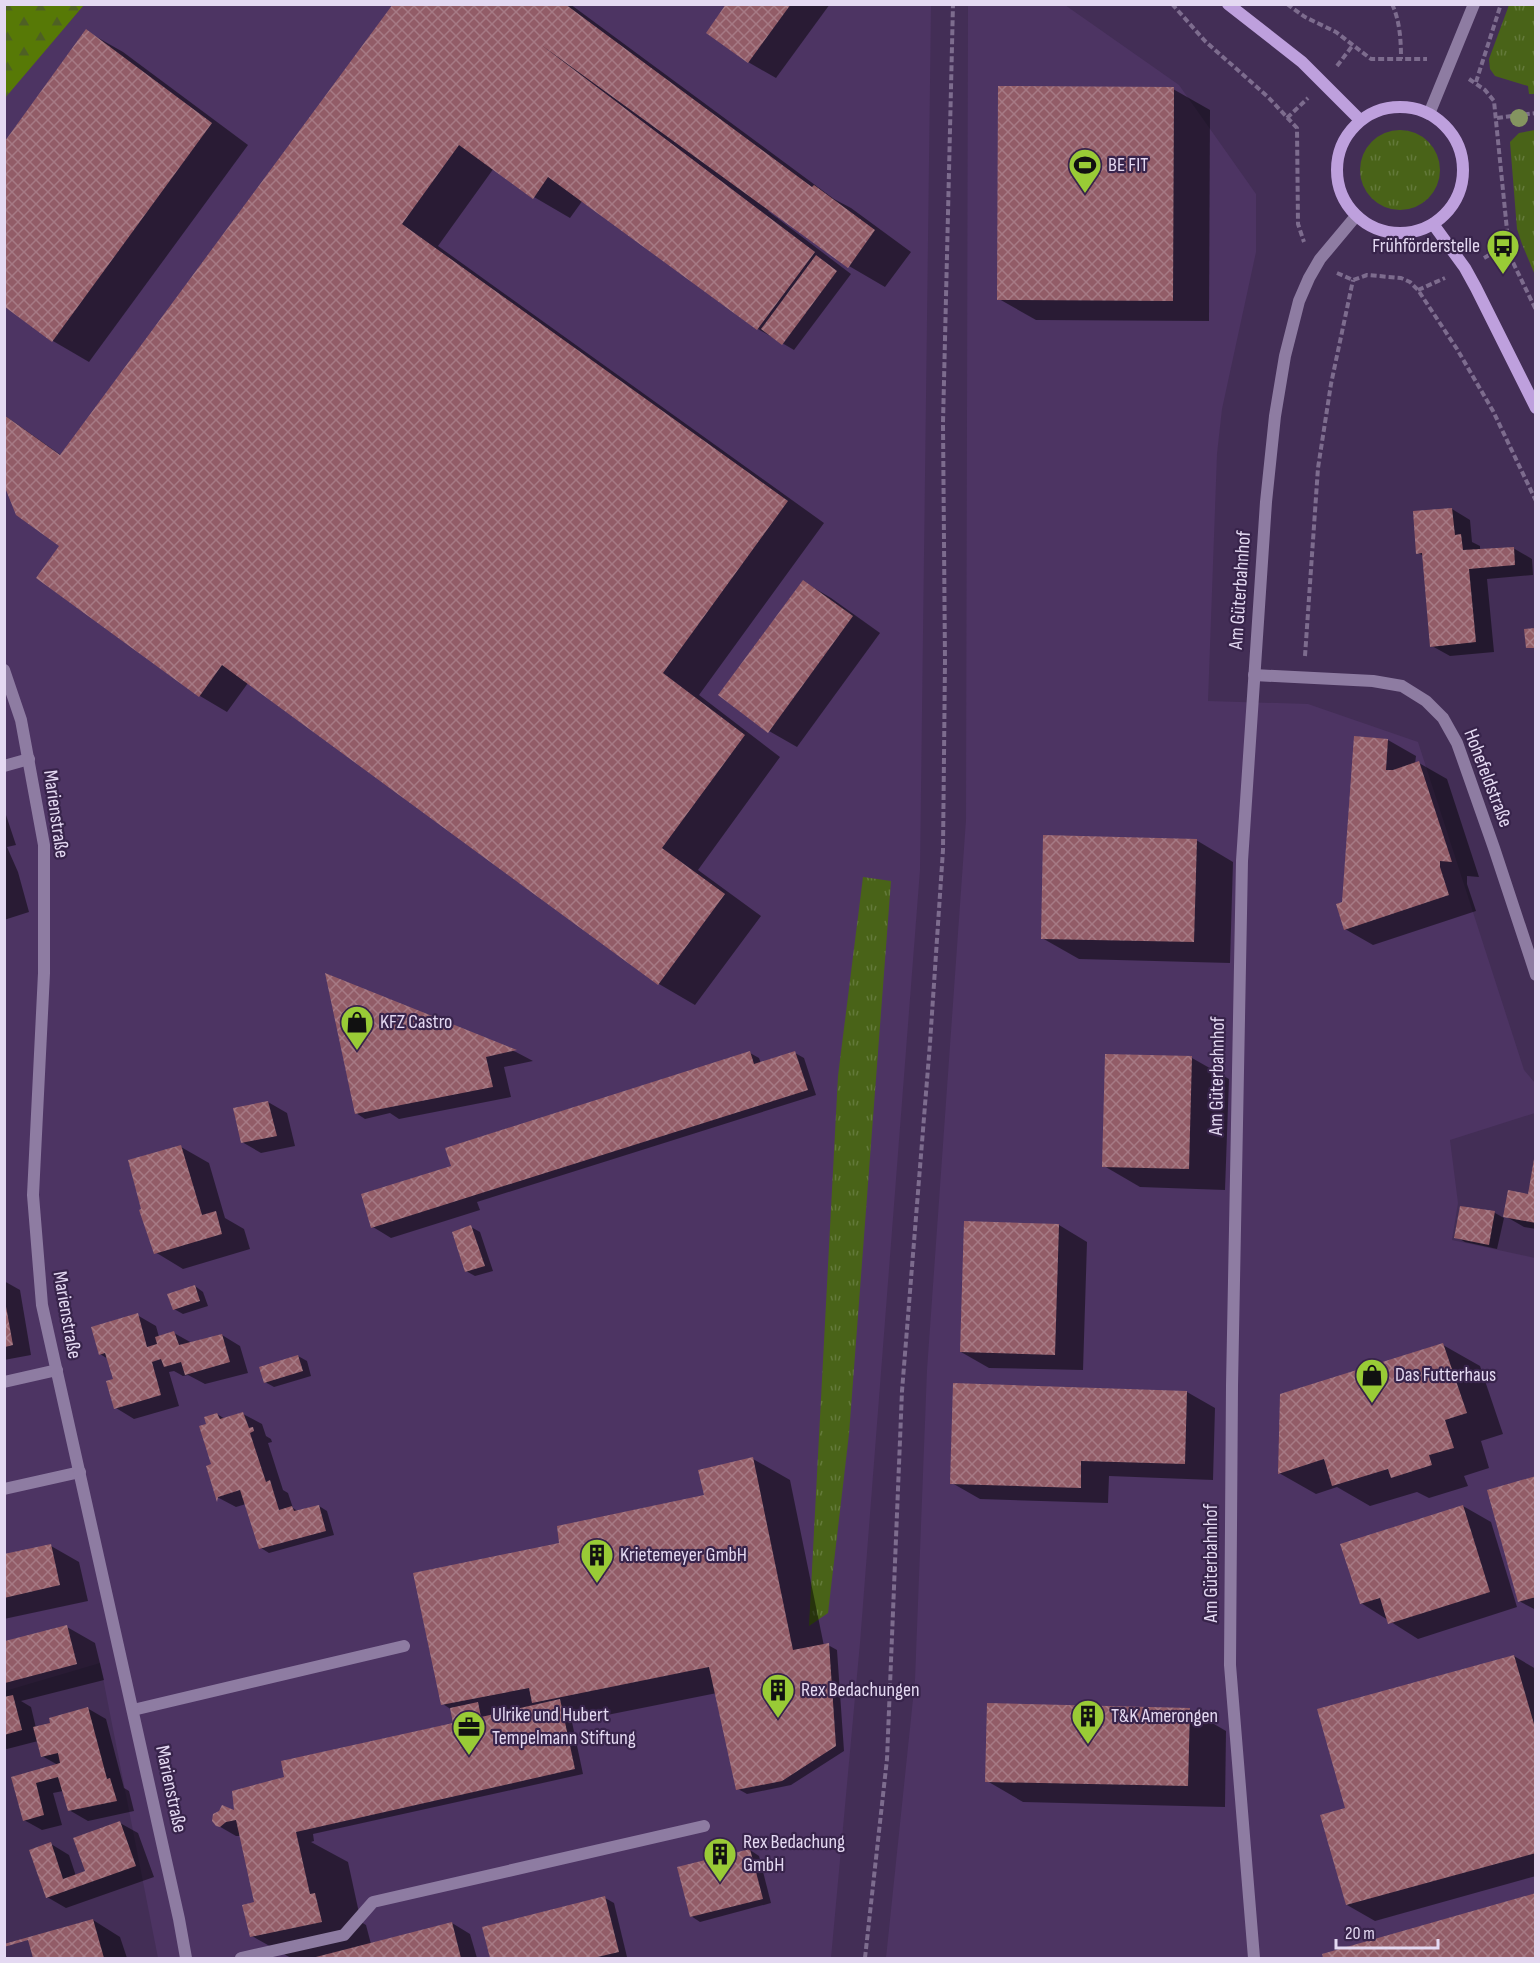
<svg xmlns="http://www.w3.org/2000/svg" width="1540" height="1963" font-family="'Sofia Sans Condensed',sans-serif">
	<style>
		.built { fill: #4d3463 }
		.grass { fill: url(#grass-tufts) }
		.forest { fill: url(#forest-firs) }
		.shadow { fill: #0007 }
		.building { fill: url(#building-cross-hatch) }
		.lines { fill: none; stroke-linecap: round; stroke-linejoin: round }
		.path { stroke: #7d6c8e; stroke-width: 4; stroke-dasharray: 6 3; stroke-linecap: butt }
		.lane { stroke: #8e7ca2; stroke-width: 12 }
		.street { stroke: #8e7ca2; stroke-width: 12 }
		.secondary { stroke: #bea0dd; stroke-width: 12 }
		.tree { fill: #849460 }
		.labels { text-anchor: middle; dominant-baseline: central; stroke-width: 4.5; stroke-linejoin: round; paint-order: stroke }
		.poi-label { font-size: 20px; fill: #e4d9f2; stroke: #38244b; text-anchor: start }
		.street-label { font-size: 20px; fill: #e4d9f2; stroke: #38244b }
	</style>
	<defs>
		<pattern id="grass-tufts" width="24" height="20" patternUnits="userSpaceOnUse" patternTransform="scale(1.5)"><rect width="24" height="20" fill="#496318"/><path d="M3 7l-1-3M5 7V3M7 7l1-3M15 17l-1-3M17 17v-4M19 17l1-3" fill="none" stroke="#63793a"/></pattern>
		<pattern id="forest-firs" width="22" height="20" patternUnits="userSpaceOnUse" patternTransform="scale(1.5)"><rect width="22" height="20" fill="#577906"/><path d="M5 1l3.5 6h-7zM16 11l3.5 6h-7z" fill="#4e6024"/></pattern>
		<pattern id="building-cross-hatch" width="8" height="8" patternUnits="userSpaceOnUse" patternTransform="scale(1.5)"><rect width="8" height="8" fill="#925c67"/><path d="M0 0l8 8M0 8l8-8" fill="none" stroke="#a67a85"/></pattern>
	</defs>
	<rect width="100%" height="100%" fill="#432e56"/>
	<g class="built">
		<polygon points="84,5 931,5 920,870 860,1643 831,1958 158,1958 100,1663 5,1691 4,98"/>
		<polygon points="968,5 1065,5 1179,85 1256,194 1256,252 1222,409 1217,454 1208,701 1308,704 1418,742 1524,1070 1535,1083 1535,1113 1450,1140 1458,1203 1452,1240 1535,1258 1535,1958 886,1958 915,1680 927,1370 966,820"/>
	</g>
	<g class="grass">
		<polygon points="1509,5 1535,5 1536,91 1534,94 1529,94 1528,86 1495,76 1490,69 1489,59"/>
		<polygon points="1535,130 1536,130 1535,275 1522,244 1517,229 1510,142 1519,133"/>
		<circle cx="1400" cy="170" r="40"/>
		<polygon points="863,877 891,881 849,1434 828,1613 809,1626 838,1076"/>
	</g>
	<polygon class="forest" points="5,4 84,5 5,98 4,5"/>
	<g class="shadow">
		<polygon points="394,4 570,4 834,199 851,208 911,252 885,287 849,266 770,209 768,211 851,274 794,350 758,329 583,200 570,218 534,197 494,168 438,246 824,523 699,695 780,757 698,870 761,916 695,1005 659,984 248,683 227,712 200,696 66,552 4,481 4,415 62,456"/>
		<polygon points="728,4 830,4 776,78 748,62"/>
		<polygon points="86,31 123,52 248,145 89,362 53,341 4,306 4,143"/>
		<polygon points="1173,89 1210,110 1209,321 1036,320 999,299"/>
		<polygon points="1452,509 1470,520 1472,542 1480,546 1480,550 1513,548 1532,559 1533,575 1487,579 1494,652 1450,656 1432,646 1424,556 1418,553"/>
		<polygon points="804,582 831,598 880,633 797,747 769,731"/>
		<polygon points="1356,738 1388,740 1416,756 1415,764 1419,763 1447,779 1479,877 1467,876 1467,884 1476,911 1373,945 1345,929 1343,903"/>
		<polygon points="4,809 16,845 7,847 18,872 29,912 4,920"/>
		<polygon points="1196,840 1233,862 1230,963 1079,959 1042,938"/>
		<polygon points="327,976 516,1052 533,1061 504,1067 511,1097 399,1119 390,1113 365,1119 356,1113"/>
		<polygon points="750,1053 759,1058 761,1064 795,1053 804,1058 816,1095 477,1202 480,1210 391,1238 373,1227 363,1195 451,1167"/>
		<polygon points="1107,1055 1192,1058 1229,1079 1225,1190 1140,1187 1104,1166"/>
		<polygon points="268,1102 287,1113 295,1146 261,1153 242,1142"/>
		<polygon points="181,1147 209,1163 225,1218 244,1229 250,1249 183,1269 155,1252"/>
		<polygon points="1536,1162 1536,1229 1524,1227 1505,1216 1529,1195"/>
		<polygon points="1462,1208 1495,1213 1504,1218 1497,1249 1465,1242 1456,1237"/>
		<polygon points="1059,1225 1087,1242 1083,1370 989,1368 961,1352"/>
		<polygon points="471,1227 480,1232 493,1271 475,1276 466,1271"/>
		<polygon points="4,1281 20,1290 31,1355 4,1360"/>
		<polygon points="195,1286 203,1292 208,1306 183,1314 174,1309"/>
		<polygon points="137,1315 156,1326 159,1337 174,1333 192,1343 222,1335 240,1346 248,1373 205,1384 188,1375 183,1376 174,1371 169,1372 179,1406 134,1419 116,1408 114,1380 108,1359 100,1354"/>
		<polygon points="1443,1345 1480,1366 1503,1434 1481,1441 1489,1468 1464,1476 1468,1486 1429,1498 1417,1492 1370,1506 1337,1487 1316,1494 1279,1473"/>
		<polygon points="298,1356 307,1361 311,1376 274,1387 265,1382"/>
		<polygon points="1187,1392 1215,1408 1213,1480 1109,1476 1108,1503 980,1499 952,1483"/>
		<polygon points="217,1414 225,1419 243,1414 262,1424 266,1436 271,1439 272,1442 268,1443 283,1490 288,1493 293,1508 299,1512 319,1506 327,1511 334,1535 269,1553 261,1548 246,1504 236,1507 217,1497 208,1425"/>
		<polygon points="753,1459 790,1480 824,1646 828,1645 837,1650 844,1751 791,1785 747,1794 738,1789 717,1693 572,1722 583,1774 313,1834 314,1841 311,1842 348,1862 361,1922 366,1925 371,1944 452,1923 470,1934 477,1958 291,1958 252,1936 256,1903 241,1836 236,1836 217,1825 284,1779 455,1724 452,1710 443,1704 561,1545 706,1496"/>
		<polygon points="1536,1477 1536,1610 1519,1601"/>
		<polygon points="1463,1506 1491,1522 1517,1607 1418,1639 1361,1603"/>
		<polygon points="51,1546 79,1562 88,1601 4,1619 4,1556"/>
		<polygon points="67,1627 95,1643 104,1680 21,1701 31,1707 36,1728 51,1724 87,1708 106,1719 124,1788 129,1791 134,1811 88,1821 69,1810 63,1791 53,1793 62,1825 42,1830 24,1820 12,1778 58,1765 42,1756 38,1741 7,1749 4,1748 4,1643"/>
		<polygon points="1514,1656 1536,1669 1536,1876 1375,1921 1347,1905 1347,1809"/>
		<polygon points="1190,1710 1226,1731 1225,1807 1023,1802 987,1781"/>
		<polygon points="120,1823 138,1833 154,1877 66,1908 47,1897 51,1844 69,1855 76,1876 87,1872"/>
		<polygon points="750,1850 759,1856 771,1903 700,1922 691,1916"/>
		<polygon points="1536,1895 1536,1958 1324,1958 1323,1955"/>
		<polygon points="605,1898 614,1903 627,1957 620,1958 492,1958 484,1928"/>
		<polygon points="93,1920 120,1937 127,1958 34,1958 29,1939"/>
	</g>
	<g class="building">
		<polygon points="393,4 565,4 812,187 814,185 875,230 848,268 540,44 815,252 757,330 548,177 533,199 459,145 402,224 788,501 663,673 745,735 662,848 725,894 658,985 222,665 199,697 36,578 59,546 16,515 4,485 4,415 60,455"/>
		<polygon points="726,4 791,4 748,63 706,33"/>
		<polygon points="86,29 212,123 52,342 5,307 5,141"/>
		<polygon points="998,86 1174,87 1173,301 997,300"/>
		<polygon points="816,255 837,271 782,345 761,329"/>
		<polygon points="1452,508 1455,535 1461,534 1463,550 1514,547 1515,565 1469,569 1476,642 1430,647 1422,553 1416,554 1413,511"/>
		<polygon points="803,580 853,616 768,733 718,695"/>
		<polygon points="1536,628 1536,648 1526,648 1524,629"/>
		<polygon points="1354,736 1388,739 1386,770 1393,770 1419,761 1452,862 1440,861 1440,867 1449,895 1344,930 1336,904 1342,902"/>
		<polygon points="1043,835 1197,839 1194,942 1041,939"/>
		<polygon points="325,973 517,1050 486,1057 493,1087 355,1114"/>
		<polygon points="750,1051 754,1064 795,1051 808,1090 371,1228 361,1194 451,1166 445,1148"/>
		<polygon points="1105,1054 1192,1056 1189,1169 1102,1167"/>
		<polygon points="268,1101 277,1136 241,1143 233,1108"/>
		<polygon points="181,1145 202,1215 216,1211 222,1234 154,1254 139,1210 141,1209 128,1160"/>
		<polygon points="1534,1159 1536,1223 1503,1217 1508,1190 1528,1194"/>
		<polygon points="1460,1206 1495,1211 1489,1245 1454,1238"/>
		<polygon points="964,1221 1059,1224 1055,1355 960,1352"/>
		<polygon points="471,1225 485,1266 465,1272 452,1232"/>
		<polygon points="195,1285 200,1301 173,1310 167,1294"/>
		<polygon points="5,1301 13,1345 5,1347"/>
		<polygon points="138,1313 147,1347 157,1344 155,1337 174,1331 179,1345 222,1334 230,1362 185,1375 181,1362 164,1367 161,1359 152,1362 161,1395 114,1409 106,1381 113,1379 105,1353 99,1355 91,1327"/>
		<polygon points="1443,1343 1467,1413 1445,1420 1454,1448 1429,1455 1432,1465 1391,1478 1388,1469 1332,1486 1324,1459 1278,1474 1280,1394"/>
		<polygon points="298,1355 303,1371 264,1383 259,1367"/>
		<polygon points="953,1383 1187,1391 1185,1464 1081,1461 1081,1488 950,1484"/>
		<polygon points="243,1412 249,1428 253,1427 254,1431 250,1433 266,1482 270,1480 279,1510 292,1506 294,1511 319,1505 326,1531 259,1549 240,1490 218,1497 217,1502 206,1466 211,1464 199,1426 206,1424 204,1417 217,1413 220,1419"/>
		<polygon points="753,1457 793,1650 829,1643 836,1746 782,1781 736,1790 709,1667 532,1703 529,1688 441,1705 413,1573 559,1543 557,1526 704,1495 698,1470"/>
		<polygon points="1536,1476 1536,1597 1518,1602 1487,1490"/>
		<polygon points="1463,1505 1490,1592 1388,1624 1380,1598 1360,1604 1340,1544"/>
		<polygon points="51,1544 60,1585 4,1598 4,1554"/>
		<polygon points="67,1625 77,1664 5,1683 5,1641"/>
		<polygon points="1514,1655 1536,1731 1536,1853 1346,1905 1320,1815 1345,1808 1317,1709"/>
		<polygon points="13,1695 22,1730 4,1735 4,1697"/>
		<polygon points="560,1699 575,1769 296,1832 310,1894 315,1893 322,1922 250,1937 242,1905 254,1902 236,1820 226,1822 220,1827 216,1826 212,1821 213,1814 219,1811 222,1805 234,1810 232,1791 284,1777 281,1761 453,1723 450,1708 478,1702 481,1717"/>
		<polygon points="987,1703 1190,1708 1188,1786 985,1782"/>
		<polygon points="88,1707 107,1779 110,1778 117,1801 68,1811 58,1777 36,1783 44,1815 23,1821 11,1777 60,1763 58,1753 41,1757 33,1727 50,1723 49,1718"/>
		<polygon points="120,1821 136,1866 46,1898 29,1850 51,1842 63,1879 85,1871 73,1838"/>
		<polygon points="750,1849 763,1899 690,1917 677,1867"/>
		<polygon points="1536,1893 1536,1958 1323,1958 1322,1954"/>
		<polygon points="605,1896 619,1952 593,1958 490,1958 482,1927"/>
		<polygon points="93,1919 104,1958 33,1958 28,1940 4,1947 4,1944"/>
		<polygon points="452,1922 461,1958 312,1958"/>
	</g>
	<g class="lines">
		<g class="path">
			<polyline points="1172,4 1205,41 1268,97 1297,128 1298,224 1304,242"/>
			<polyline points="1287,4 1305,17 1336,32 1371,59 1427,59"/>
			<path d="M1392,4C1400,21 1401,41 1401,59"/>
			<polyline points="1337,66 1353,45"/>
			<polyline points="1469,79 1485,90 1494,101 1507,230 1505,246 1536,310"/>
			<polyline points="1476,82 1501,4"/>
			<polyline points="1287,118 1308,98"/>
			<polyline points="1497,118 1536,113"/>
			<polyline points="1484,258 1505,246"/>
			<polyline points="1337,273 1353,280 1367,275 1401,278 1410,282 1418,290 1457,349 1493,411 1536,501"/>
			<polyline points="1418,290 1445,278"/>
			<polyline points="1305,656 1318,468 1331,384 1353,280"/>
			<polyline points="865,1958 887,1759 902,1391 930,1043 943,850 945,661 943,423 953,4"/>
		</g>
		<g class="lane">
			<polyline points="4,766 29,759"/>
			<polyline points="4,1382 57,1370"/>
			<polyline points="4,1489 80,1472"/>
			<polyline points="133,1710 404,1646"/>
			<polyline points="241,1958 344,1935 373,1902 704,1826"/>
		</g>
		<g class="street">
			<polyline points="1429,114 1474,4"/>
			<polyline points="4,670 21,720 44,845 44,973 33,1195 42,1305 179,1919 186,1958"/>
			<polyline points="1254,675 1373,681 1402,686 1426,701 1443,718 1457,743 1462,757 1494,848 1536,975"/>
			<polyline points="1254,1958 1230,1665 1232,1386 1242,861 1266,502 1275,416 1285,356 1299,301 1309,278 1320,259 1356,216"/>
		</g>
		<g class="secondary">
			<polyline points="1228,4 1302,62 1360,120"/>
			<circle cx="1400" cy="170" r="63"/>
			<polyline points="1433,224 1465,268 1476,288 1536,408"/>
		</g>
	</g>
	<circle class="tree" cx="1519" cy="118" r="9"/>
	<defs>
		<symbol id="stadium-pin" viewBox="-11 -11 22 30"><path d="M0 17L-7.5 6A9.5 9.5 0 1 1 7.5 6Z" fill="#99cb36" stroke="#38244b"/><path d="M0-5a6.5 5 0 1 0 0 10a6.5 5 0 1 0 0-10ZM-3.5-1.8h7v3.6h-7Z" fill="#111"/></symbol>
		<symbol id="bus-pin" viewBox="-11 -11 22 30"><path d="M0 17L-7.5 6A9.5 9.5 0 1 1 7.5 6Z" fill="#99cb36" stroke="#38244b"/><path d="M-5-6H5V4H4V6H2V4H-2V6H-4V4H-5ZM-3.5-4V0h7V-4ZM-3.5 1.2v1.5H-2V1.2ZM2 1.2v1.5H3.5V1.2Z" fill="#111"/></symbol>
		<symbol id="shop-pin" viewBox="-11 -11 22 30"><path d="M0 17L-7.5 6A9.5 9.5 0 1 1 7.5 6Z" fill="#99cb36" stroke="#38244b"/><path d="M-5-2.5h2.3a2.7 3.5 0 0 1 5.4 0H5L5.5 6h-11ZM-1.5-2.5h3a1.5 2.3 0 0 0-3 0Z" fill="#111"/></symbol>
		<symbol id="building-pin" viewBox="-11 -11 22 30"><path d="M0 17L-7.5 6A9.5 9.5 0 1 1 7.5 6Z" fill="#99cb36" stroke="#38244b"/><path d="M-4-6H4V6H1V3H-1V6H-4ZM-2.5-4.3h1.7v1.8h-1.7ZM.8-4.3h1.7v1.8H.8ZM-2.5-1h1.7V.8h-1.7ZM.8-1h1.7V.8H.8Z" fill="#111"/></symbol>
		<symbol id="office-pin" viewBox="-11 -11 22 30"><path d="M0 17L-7.5 6A9.5 9.5 0 1 1 7.5 6Z" fill="#99cb36" stroke="#38244b"/><path d="M-6-3h4V-5.5h4V-3h4V5H-6ZM-1-4.5V-3h2v-1.5ZM-6 0V1H6V0Z" fill="#111"/></symbol>
	</defs>
	<g fill-rule="evenodd">
		<use href="#stadium-pin" x="1066" y="146" width="38" height="52"/>
		<use href="#bus-pin" x="1484" y="227" width="38" height="52"/>
		<use href="#shop-pin" x="338" y="1003" width="38" height="52"/>
		<use href="#shop-pin" x="1353" y="1356" width="38" height="52"/>
		<use href="#building-pin" x="578" y="1536" width="38" height="52"/>
		<use href="#building-pin" x="759" y="1671" width="38" height="52"/>
		<use href="#building-pin" x="1069" y="1697" width="38" height="52"/>
		<use href="#office-pin" x="450" y="1708" width="38" height="52"/>
		<use href="#building-pin" x="701" y="1835" width="38" height="52"/>
	</g>
	<g class="labels">
		<g class="poi-label">
			<text x="1108" y="165">BE FIT</text>
			<text x="1480" y="246" text-anchor="end">Frühförderstelle</text>
			<text x="380" y="1022">KFZ Castro</text>
			<text x="1395" y="1375">Das Futterhaus</text>
			<text x="620" y="1555">Krietemeyer GmbH</text>
			<text x="801" y="1690">Rex Bedachungen</text>
			<text x="492" y="1715">Ulrike und Hubert<tspan x="492" dy="23">Tempelmann Stiftung</tspan></text>
			<text x="1111" y="1716">T&amp;K Amerongen</text>
			<text x="743" y="1842">Rex Bedachung<tspan x="743" dy="23">GmbH</tspan></text>
		</g>
		<g class="street-label">
			<text transform="translate(1240 590) rotate(-86)">Am Güterbahnhof</text>
			<text transform="translate(1488 778) rotate(69)">Hohefeldstraße</text>
			<text transform="translate(56 814) rotate(82)">Marienstraße</text>
			<text transform="translate(1217 1076) rotate(-89)">Am Güterbahnhof</text>
			<text transform="translate(67 1315) rotate(80)">Marienstraße</text>
			<text transform="translate(1211 1563) rotate(-90)">Am Güterbahnhof</text>
			<text transform="translate(171 1789) rotate(78)">Marienstraße</text>
		</g>
	</g>
	<rect width="1540" height="1963" fill="none" stroke="#e4d9f2" stroke-width="12"/>
	<path d="M1336 1939v9h102v-9" fill="none" stroke="#e4d9f2" stroke-width="3"/>
	<text x="1345" y="1939" font-size="18" fill="#e4d9f2" stroke="#38244b" stroke-width="4.5" paint-order="stroke">20 m</text>
</svg>
